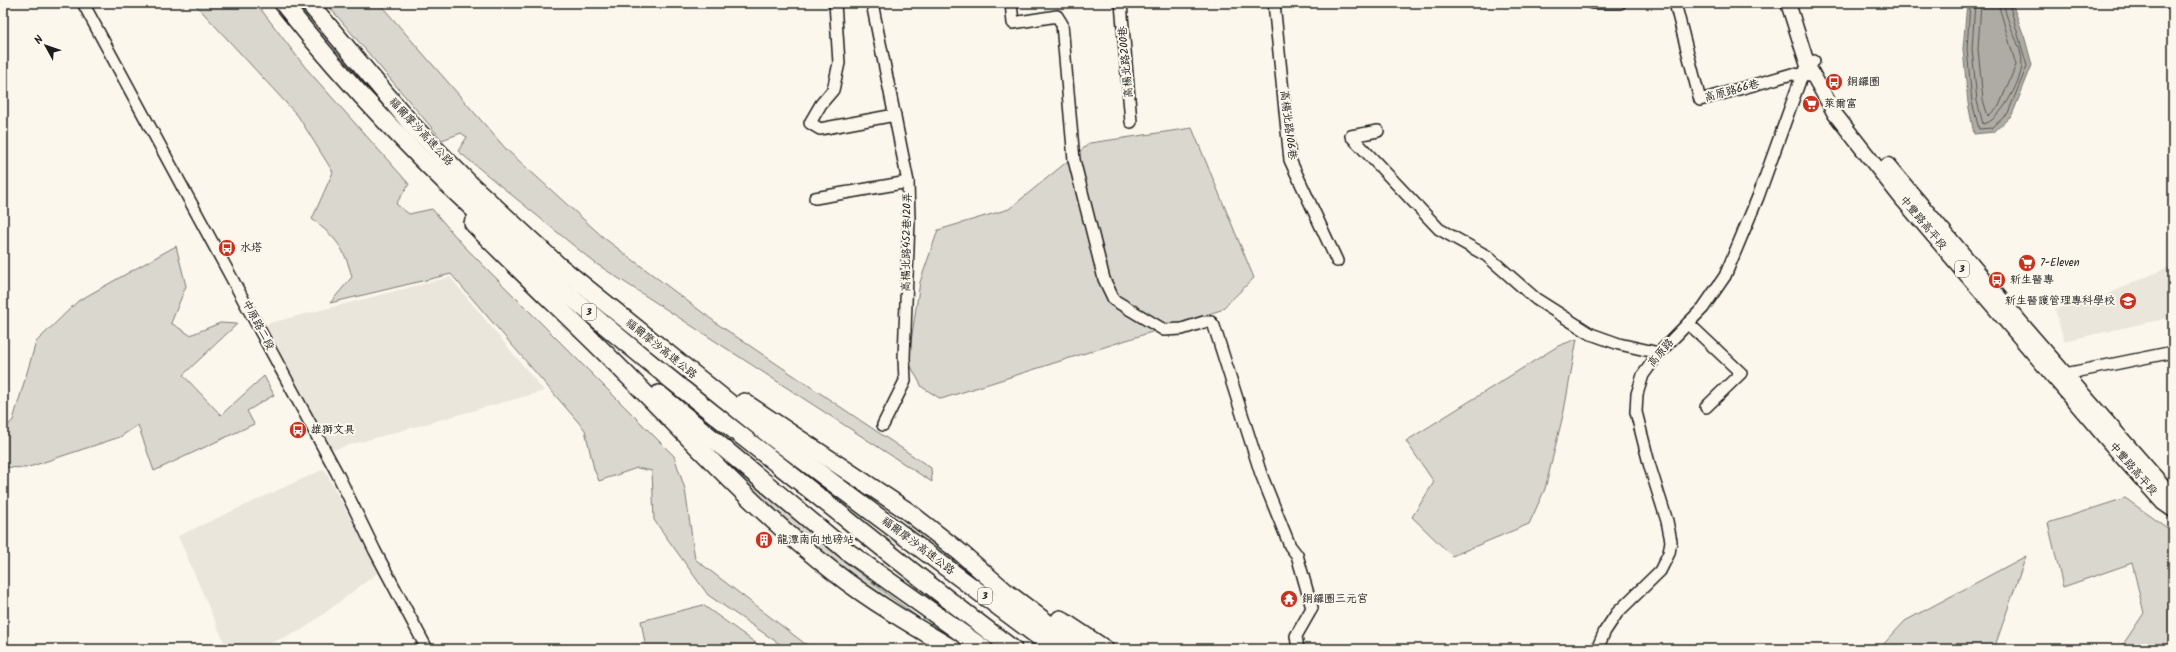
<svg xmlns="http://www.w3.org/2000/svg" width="2176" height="652" font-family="Kalam,'LXGW WenKai TC',sans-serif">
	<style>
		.built { fill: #eae6dc }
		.green { fill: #dad7ce; stroke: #7b7a75 }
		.water { fill: #afaca5; stroke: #74726e }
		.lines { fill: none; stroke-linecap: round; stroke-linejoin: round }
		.shore { stroke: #575653; stroke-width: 1 }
		.minor-casing { stroke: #1c1c1c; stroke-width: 14 }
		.major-casing { stroke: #1c1c1c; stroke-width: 17 }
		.highway-casing { stroke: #1c1c1c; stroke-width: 20 }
		.minor { stroke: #fbf7ec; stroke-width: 11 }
		.major { stroke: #fbf7ec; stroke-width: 14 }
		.highway { stroke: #fbf7ec; stroke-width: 17 }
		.labels { text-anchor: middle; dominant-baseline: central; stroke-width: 4; stroke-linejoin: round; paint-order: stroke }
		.shield { fill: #fbf7ec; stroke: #5f5e5a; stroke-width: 1 }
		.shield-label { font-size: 10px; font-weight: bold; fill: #1c1c1c }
		.street-label { font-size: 11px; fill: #1c1c1c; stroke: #fbf7ec }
		.poi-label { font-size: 11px; fill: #1c1c1c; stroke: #fbf7ec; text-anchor: start }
	</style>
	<rect width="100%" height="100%" fill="#fbf7ec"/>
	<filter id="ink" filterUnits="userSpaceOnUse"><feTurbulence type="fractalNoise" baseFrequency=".025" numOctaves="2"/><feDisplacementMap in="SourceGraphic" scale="8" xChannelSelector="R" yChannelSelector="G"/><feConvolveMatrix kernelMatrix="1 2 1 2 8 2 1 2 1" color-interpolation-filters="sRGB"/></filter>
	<g filter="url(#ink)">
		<g class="built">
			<polygon points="2173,265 2173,289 2170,291 2173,317 2064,341 2055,309 2106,295"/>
			<polygon points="450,277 544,391 332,450 262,325"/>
			<polygon points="324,469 379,572 302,630 257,649 227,649 178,536"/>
		</g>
		<g class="green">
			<path d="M194,3H256L305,67L409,184L396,204L409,214L432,209L463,245L674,456L685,489L695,559L804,643L815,649H787L708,595L654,520L652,471L637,468L599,481L594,469L585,430L451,274L330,303L352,277C344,247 337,239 312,219L333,172L298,116Z"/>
			<polygon points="326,3 379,3 506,149 604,238 719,325 931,468 932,482 595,263 458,151 467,137 461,133 442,140"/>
			<polygon points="1192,128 1254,278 1221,310 941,399 922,387 908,361 920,282 938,230 1009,209 1090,143"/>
			<polygon points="176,246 186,286 171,323 190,335 220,323 237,324 183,375 221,415 264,376 274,395 247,411 254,424 154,471 138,425 120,437 26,468 3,467 3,431 13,420 36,342 78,301"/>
			<polygon points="1577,339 1564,411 1545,489 1529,524 1452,556 1412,517 1434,482 1406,441 1558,346"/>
			<polygon points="685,426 850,566 947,639 924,626 811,547"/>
			<polygon points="2125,498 2173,532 2173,649 2120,649 2144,613 2132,563 2063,587 2048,523"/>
			<polygon points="2026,556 1994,649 1879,649 1905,621"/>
			<polygon points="703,605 764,649 646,649 641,621"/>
		</g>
		<polygon class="water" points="1967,3 2012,3 2025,39 2032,65 2012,115 1994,132 1974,134 1968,103 1963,49"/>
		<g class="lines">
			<g class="shore">
				<polyline points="1970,3 1967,49 1972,102 1979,129 1992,128 2008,113 2027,66 2009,3"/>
				<path d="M1975,3L1972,49L1977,101L1983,124C2000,122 2021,81 2022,65C2023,45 2005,23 2004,3"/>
				<polyline points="1981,3 1978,49 1983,100 1988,116 1999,106 2016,65 1998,3"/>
			</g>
			<defs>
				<g id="minor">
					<polyline points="83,3 337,473 375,551 427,649"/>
					<polyline points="835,3 839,63 833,90 821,104 810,123 820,129 895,115"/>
					<polyline points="1011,3 1013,23 1057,16 1062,24 1074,160 1104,279 1114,300 1164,330 1182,329 1204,322 1211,322 1214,326 1261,474 1290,546 1297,555 1312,608 1296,636 1298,649"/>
					<polyline points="1121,3 1131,122"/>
					<polyline points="1274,3 1290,160 1337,261"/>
					<polyline points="1592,3 1620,3"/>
					<polyline points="1675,3 1700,100 1792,74 1810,76"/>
					<polyline points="873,8 908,182 909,220 904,358 905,381 883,425"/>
					<polyline points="1378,131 1351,136 1439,229 1487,256 1536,299 1591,334 1619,344 1659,353"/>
					<polyline points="815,198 908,182"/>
					<polyline points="1688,323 1741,373 1706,407"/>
					<polyline points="2065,374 2173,352"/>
					<polyline points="1597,649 1605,631 1617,613 1660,571 1669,553 1671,541 1667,521 1650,467 1636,412 1637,394 1643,375 1659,353 1703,308 1725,276 1758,197 1802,75 1808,66 1814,61"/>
				</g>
				<g id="major">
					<polyline points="1788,3 1808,66 1835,114 1901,198 2120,455 2163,503 2173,510"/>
					<polyline points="1888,165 2032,336 2173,497"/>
				</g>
				<g id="highway">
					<path d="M283,3C425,184 605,330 785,470C861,530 935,591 1013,649"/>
					<polyline points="309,3 412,125 469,183 558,265 773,438 1055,649"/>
					<path d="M473,223C522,274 574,321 623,371C690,438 759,514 834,572C871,601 912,625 953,649"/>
					<polyline points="659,394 848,552 984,649"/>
					<polyline points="744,402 906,510 961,553 1006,592 1082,649"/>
					<polyline points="1060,619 1105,649"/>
				</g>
			</defs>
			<use href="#minor" class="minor-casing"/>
			<use href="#major" class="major-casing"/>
			<use href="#highway" class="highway-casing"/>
			<use href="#minor" class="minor"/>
			<use href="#major" class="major"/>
			<use href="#highway" class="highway"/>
		</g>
	</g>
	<defs>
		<symbol id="bus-disc" viewBox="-11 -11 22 22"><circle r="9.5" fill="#c8321e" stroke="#fbf7ec"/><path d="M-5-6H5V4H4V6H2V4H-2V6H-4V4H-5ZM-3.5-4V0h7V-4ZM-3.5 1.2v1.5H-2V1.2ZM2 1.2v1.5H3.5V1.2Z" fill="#fff"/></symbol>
		<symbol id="supermarket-disc" viewBox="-11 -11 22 22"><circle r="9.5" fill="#c8321e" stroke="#fbf7ec"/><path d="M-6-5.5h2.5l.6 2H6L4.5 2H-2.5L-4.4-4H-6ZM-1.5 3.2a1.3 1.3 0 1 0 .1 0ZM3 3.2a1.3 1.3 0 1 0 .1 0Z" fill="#fff"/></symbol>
		<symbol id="university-disc" viewBox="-11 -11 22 22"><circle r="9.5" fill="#c8321e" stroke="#fbf7ec"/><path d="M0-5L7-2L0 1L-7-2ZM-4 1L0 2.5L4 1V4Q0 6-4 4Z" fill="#fff"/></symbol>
		<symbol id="building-disc" viewBox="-11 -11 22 22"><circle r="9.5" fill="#c8321e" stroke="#fbf7ec"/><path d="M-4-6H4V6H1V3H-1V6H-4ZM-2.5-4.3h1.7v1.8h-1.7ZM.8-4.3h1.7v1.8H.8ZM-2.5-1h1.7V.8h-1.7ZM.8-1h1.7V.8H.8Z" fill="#fff"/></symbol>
		<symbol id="temple-disc" viewBox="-11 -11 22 22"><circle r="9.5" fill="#c8321e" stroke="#fbf7ec"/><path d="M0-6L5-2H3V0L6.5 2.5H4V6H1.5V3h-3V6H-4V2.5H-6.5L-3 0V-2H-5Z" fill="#fff"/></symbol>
	</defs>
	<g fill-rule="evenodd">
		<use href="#bus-disc" x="1824" y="72" width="20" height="20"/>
		<use href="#supermarket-disc" x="1801" y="94" width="20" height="20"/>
		<use href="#bus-disc" x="217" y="238" width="20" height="20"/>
		<use href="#supermarket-disc" x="2017" y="253" width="20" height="20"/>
		<use href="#bus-disc" x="1987" y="270" width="20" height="20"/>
		<use href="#university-disc" x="2118" y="291" width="20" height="20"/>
		<use href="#bus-disc" x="288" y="420" width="20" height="20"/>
		<use href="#building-disc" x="754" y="530" width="20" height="20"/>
		<use href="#temple-disc" x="1279" y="589" width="20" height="20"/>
	</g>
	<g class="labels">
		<g class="shield">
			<rect x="1955" y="261" width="14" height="16" rx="3"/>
			<rect x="582" y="304" width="14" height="16" rx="3"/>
			<rect x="978" y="588" width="14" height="16" rx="3"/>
		</g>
		<g class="shield-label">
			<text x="1962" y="269">3</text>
			<text x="589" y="312">3</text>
			<text x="985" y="596">3</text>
		</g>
		<g class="street-label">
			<text transform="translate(1126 62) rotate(-95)">高楊北路200巷</text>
			<text transform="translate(1732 91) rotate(-15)">高原路66巷</text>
			<text transform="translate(1288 125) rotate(83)">高楊北路106巷</text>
			<text transform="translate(421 132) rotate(47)">福爾摩沙高速公路</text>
			<text transform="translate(1923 223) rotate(50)">中豐路高平段</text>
			<text transform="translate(907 242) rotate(-89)">高楊北路452巷120弄</text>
			<text transform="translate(258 325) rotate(62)">中原路二段</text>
			<text transform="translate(661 349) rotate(39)">福爾摩沙高速公路</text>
			<text transform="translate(1661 353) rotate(-49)">高原路</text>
			<text transform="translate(2133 469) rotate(49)">中豐路高平段</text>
			<text transform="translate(918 546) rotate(37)">福爾摩沙高速公路</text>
		</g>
		<g class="poi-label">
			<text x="1847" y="82">銅鑼圈</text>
			<text x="1824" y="104">萊爾富</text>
			<text x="240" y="248">水塔</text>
			<text x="2040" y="263">7-Eleven</text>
			<text x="2010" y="280">新生醫專</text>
			<text x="2115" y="301" text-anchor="end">新生醫護管理專科學校</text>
			<text x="311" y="430">雄獅文具</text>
			<text x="777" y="540">龍潭南向地磅站</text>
			<text x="1302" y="599">銅鑼圈三元宮</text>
		</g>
	</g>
	<rect width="2176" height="652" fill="none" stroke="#fbf7ec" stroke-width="16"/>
	<rect x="8" y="8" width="2160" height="636" fill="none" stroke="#1c1c1c" stroke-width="1.5" filter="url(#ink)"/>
	<g transform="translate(46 46) rotate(310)" stroke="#fbf7ec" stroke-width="3" paint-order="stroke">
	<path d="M0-3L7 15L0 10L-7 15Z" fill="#1c1c1c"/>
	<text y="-6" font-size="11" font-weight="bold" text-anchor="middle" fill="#1c1c1c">N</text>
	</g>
</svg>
